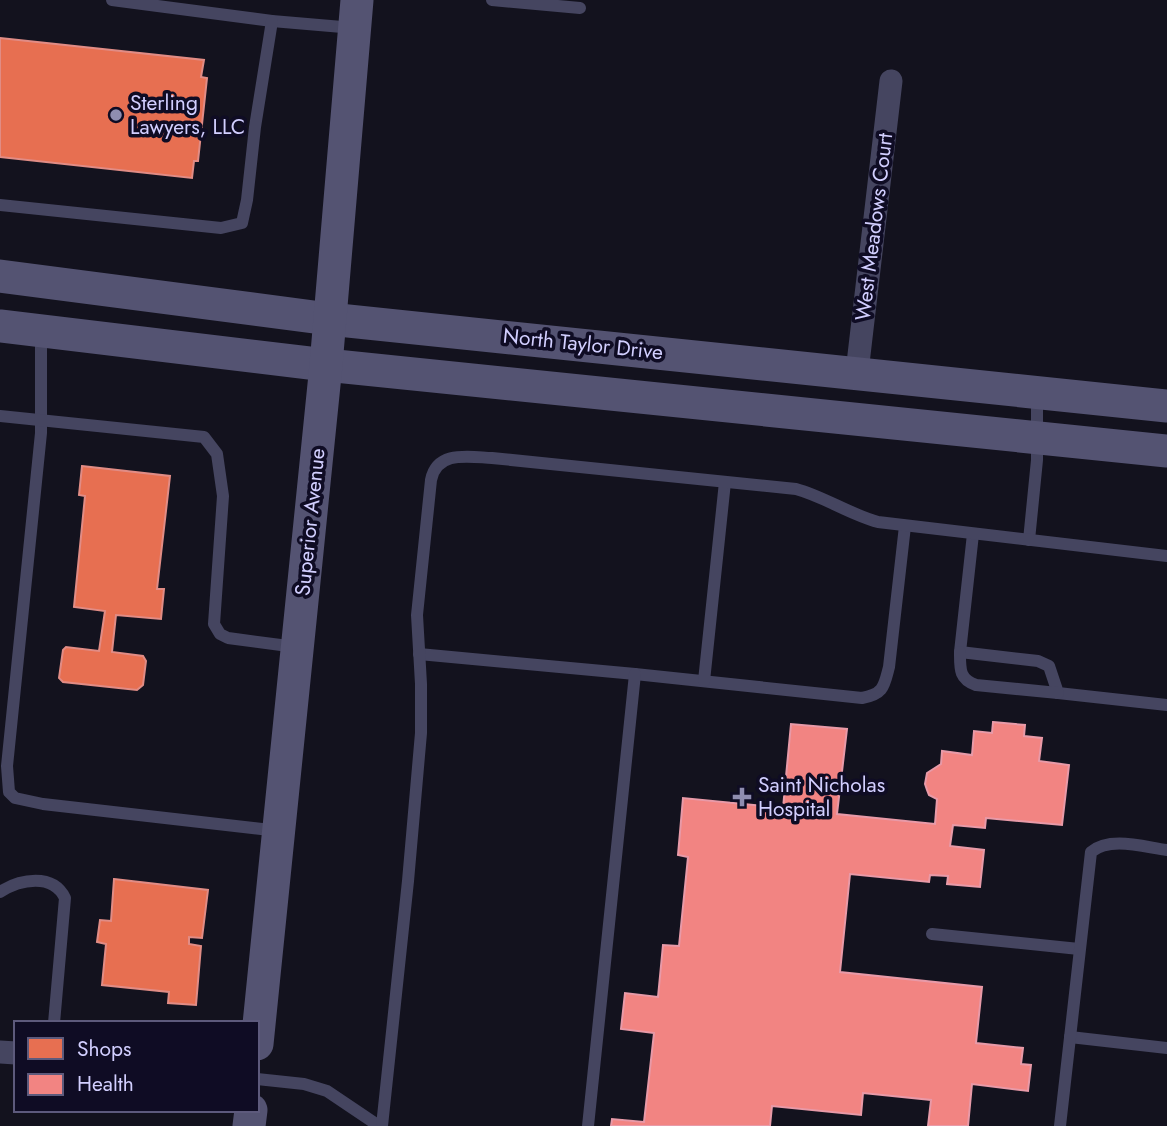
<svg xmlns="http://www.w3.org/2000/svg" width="1167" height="1126" font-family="Jost,sans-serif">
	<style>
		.shops { fill: #e76f51; stroke: #e18c85; stroke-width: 2 }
		.health { fill: #f28482; stroke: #e89aa8; stroke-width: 2 }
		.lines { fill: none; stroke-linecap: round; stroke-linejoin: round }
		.lane { stroke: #454560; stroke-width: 12 }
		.street { stroke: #454560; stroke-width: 23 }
		.secondary { stroke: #545372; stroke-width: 33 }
		.poi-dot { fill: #8f8db0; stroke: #0f0c24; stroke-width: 2.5 }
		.labels { text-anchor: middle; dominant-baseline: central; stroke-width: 7; stroke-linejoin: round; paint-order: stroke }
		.poi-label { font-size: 21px; fill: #d2cfff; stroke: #0f0c24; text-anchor: start }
		.street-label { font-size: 21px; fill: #d2cfff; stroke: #0f0c24 }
	</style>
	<rect width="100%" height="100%" fill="#13121e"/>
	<g class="shops">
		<polygon points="0,38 204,60 201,77 207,78 198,161 194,161 192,178 0,157"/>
		<polygon points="82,466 170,476 157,589 164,589 161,619 116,615 112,652 143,656 146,661 143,685 137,690 63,682 59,678 63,650 66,647 99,651 105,611 74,607 85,496 79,495"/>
		<polygon points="114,879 208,890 202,938 189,937 189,944 201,946 196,1005 168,1003 169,992 102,985 106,944 97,942 100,920 111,921"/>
	</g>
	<polygon class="health" points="993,722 1025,725 1024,736 1042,738 1039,761 1069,765 1062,825 986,818 985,828 953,825 950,846 984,850 980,887 947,884 948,876 930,875 929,882 850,874 840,972 982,987 976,1043 1023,1048 1021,1064 1031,1065 1028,1091 972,1084 968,1126 928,1126 931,1100 863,1093 861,1115 772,1106 770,1126 611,1126 612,1119 644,1122 654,1033 621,1029 625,993 658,997 663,945 679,946 688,857 678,855 683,798 783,808 791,724 847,729 837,814 935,824 937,799 929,795 927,790 925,784 927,773 941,764 942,751 972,755 974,731 992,733"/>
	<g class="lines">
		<g class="lane">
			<polyline points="112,0 272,21 354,28"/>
			<polyline points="492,0 580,8"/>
			<polyline points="0,205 221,228 242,223 247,200 255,127 272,21"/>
			<polyline points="41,334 41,433 7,766 9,792 15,798 43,804 279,831"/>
			<polyline points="0,416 204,437 217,454 223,496 214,624 220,634 228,638 296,647"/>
			<polyline points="973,534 960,652 1038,661 1049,666 1058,693 1167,705"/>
			<polyline points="1029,540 1037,460 1037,394"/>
			<path d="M960,652C960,669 959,679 976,685L1058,693"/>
			<path d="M419,654L635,674L862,698C884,694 884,686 889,667L905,526"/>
			<polyline points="704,681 725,482"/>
			<path d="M0,892C20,879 53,873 65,898L54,1023"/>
			<polyline points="932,934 1079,949"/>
			<polyline points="1070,1037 1167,1048"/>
			<polyline points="257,1079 304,1084 327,1091 379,1126"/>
			<path d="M382,1126L408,881L421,733V684L417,615L431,480C437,450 469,457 492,458L796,489C825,497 849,514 878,522L1167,556"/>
			<polyline points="588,1126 635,674"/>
			<path d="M1060,1126L1091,852C1110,836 1144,847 1167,850"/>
		</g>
		<g class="street">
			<polyline points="857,372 891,81"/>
			<polyline points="0,1052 16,1053"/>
		</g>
		<g class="secondary">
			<polyline points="0,276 329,319 1167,406"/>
			<polyline points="0,326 326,365 1167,451"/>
			<polyline points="257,1044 326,365 357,0"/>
			<polyline points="249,1126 251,1110"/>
		</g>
	</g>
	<g class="poi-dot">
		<circle cx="116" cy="115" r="7"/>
		<path d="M738.5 786.5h7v7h7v7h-7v7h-7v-7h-7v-7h7z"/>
	</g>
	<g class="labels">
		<g class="poi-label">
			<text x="130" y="103">Sterling<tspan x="130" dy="24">Lawyers, LLC</tspan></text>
			<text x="758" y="785">Saint Nicholas<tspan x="758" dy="24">Hospital</tspan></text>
		</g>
		<g class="street-label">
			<text transform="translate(874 227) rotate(-83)">West Meadows Court</text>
			<text transform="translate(583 344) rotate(6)">North Taylor Drive</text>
			<text transform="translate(310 522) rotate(-84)">Superior Avenue</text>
		</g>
	</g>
	<rect x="14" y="1021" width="245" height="91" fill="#0f0c24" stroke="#5d5a7c" stroke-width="2"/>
	<rect x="28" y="1038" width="35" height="21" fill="#e76f51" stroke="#5d5a7c" stroke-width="2"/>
	<text x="77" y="1056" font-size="21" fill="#d2cfff">Shops</text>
	<rect x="28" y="1074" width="35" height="21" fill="#f28482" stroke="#5d5a7c" stroke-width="2"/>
	<text x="77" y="1091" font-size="21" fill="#d2cfff">Health</text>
</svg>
